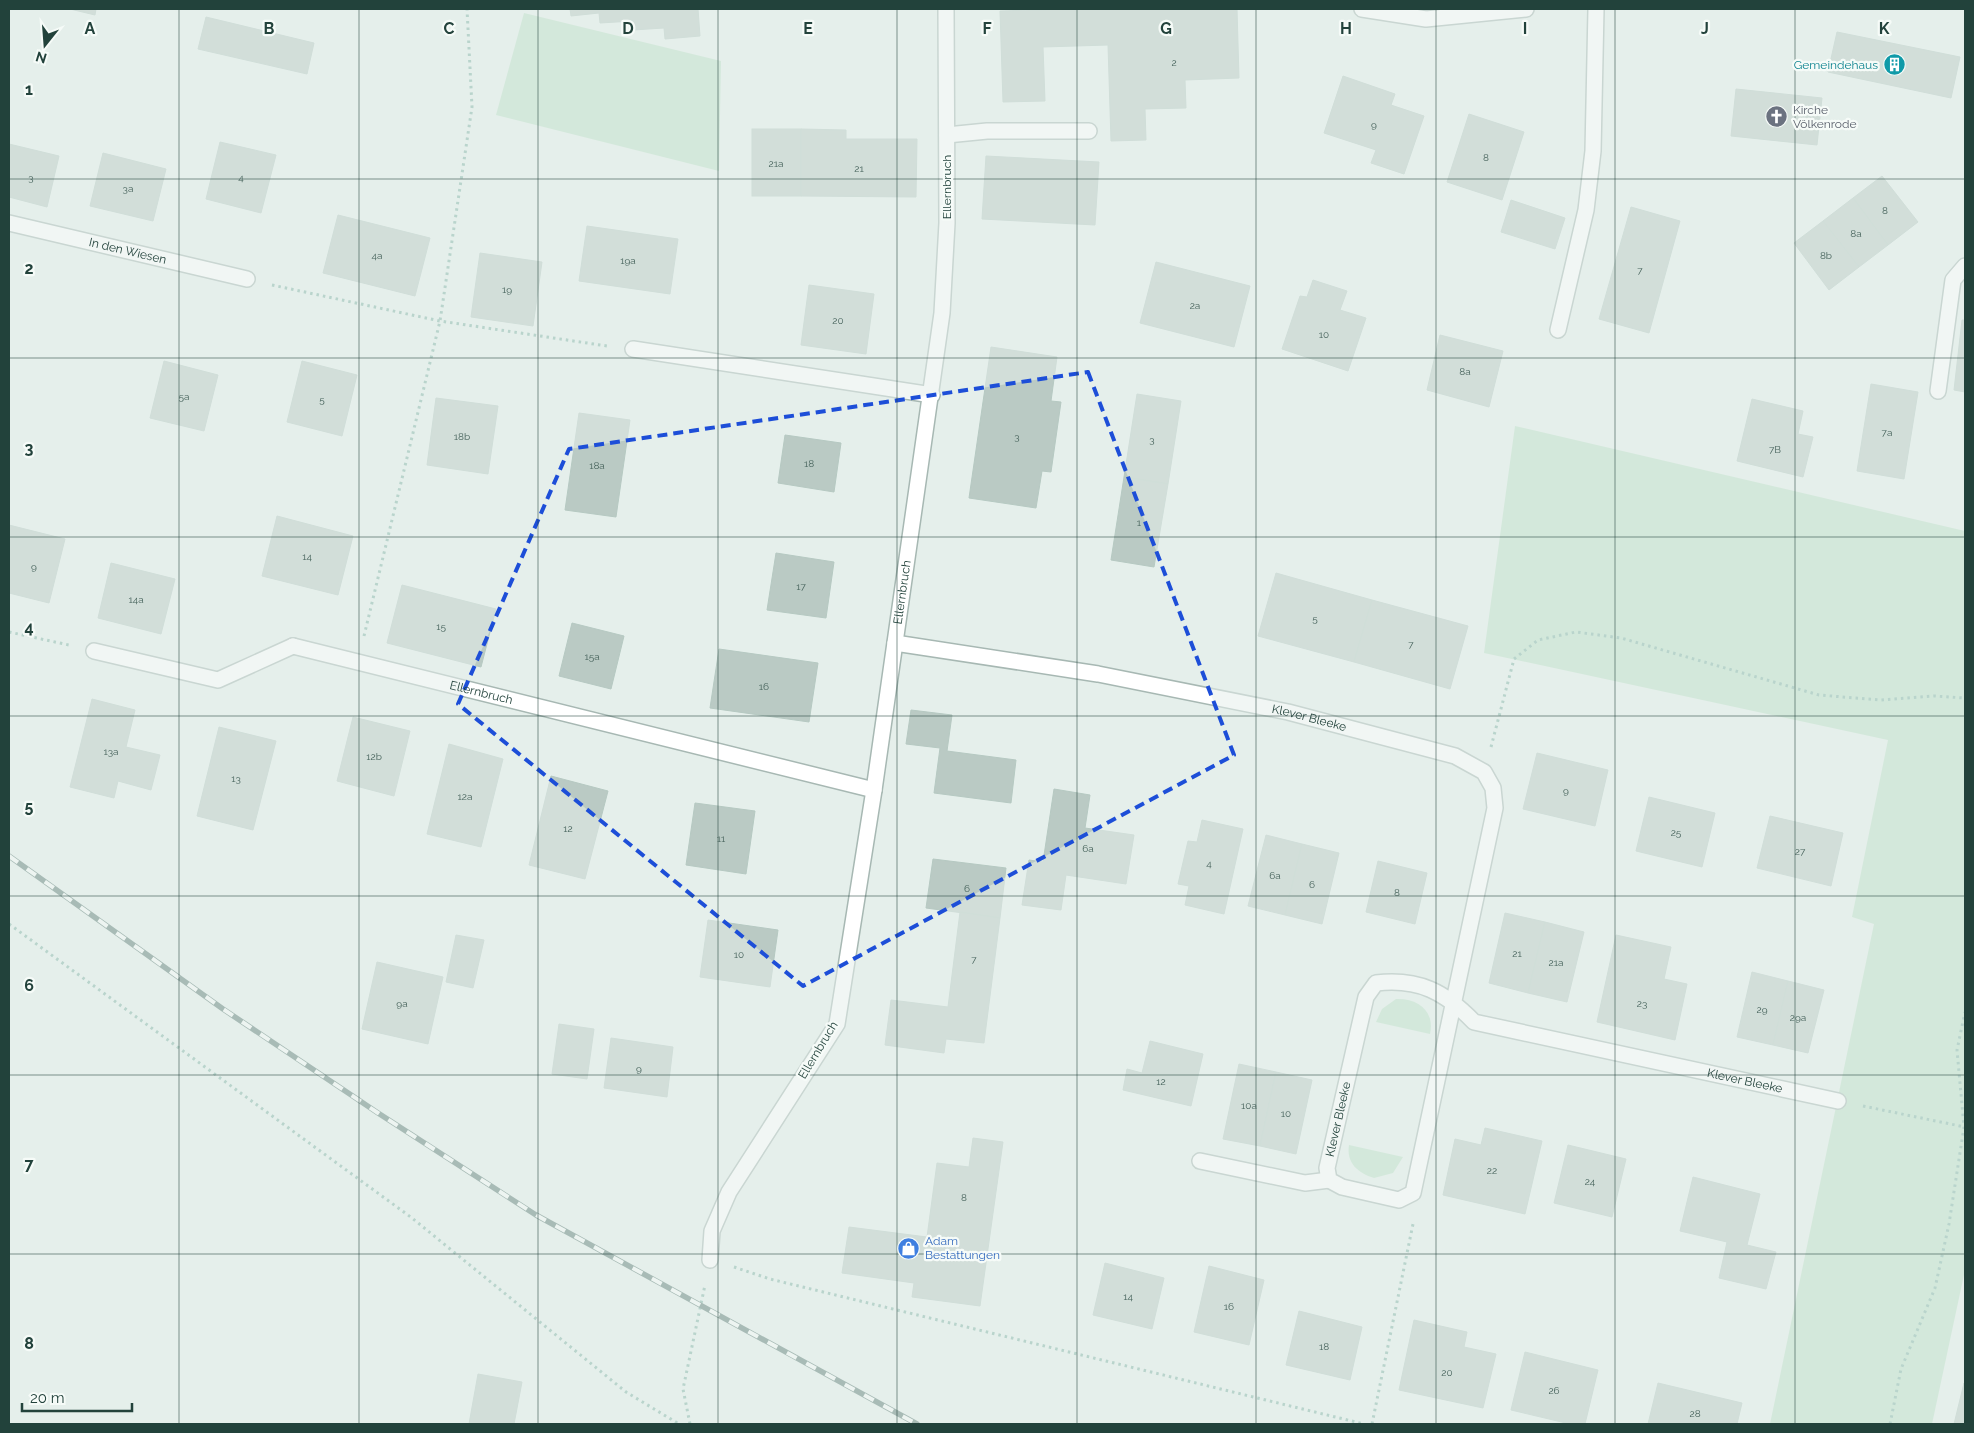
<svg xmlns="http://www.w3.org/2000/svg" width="1974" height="1433" font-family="Raleway,sans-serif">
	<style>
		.green { fill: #bde1c8 }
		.building { fill: #bacac4; stroke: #b6c9c2 }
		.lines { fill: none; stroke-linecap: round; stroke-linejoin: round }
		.service-casing { stroke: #a7b8b3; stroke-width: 18 }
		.minor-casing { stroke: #a7b8b3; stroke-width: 18 }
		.path { stroke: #83b4a7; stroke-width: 3; stroke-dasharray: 2.5 4; stroke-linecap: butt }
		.service { stroke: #fff; stroke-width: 15 }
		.minor { stroke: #fff; stroke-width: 15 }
		.rail-casing { stroke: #5d7d76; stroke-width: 5.5 }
		.rail { stroke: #f6fbf8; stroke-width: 4; stroke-dasharray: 11; stroke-linecap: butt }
		.marked { fill: none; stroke: #1d4ed8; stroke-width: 4; stroke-dasharray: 10 6; stroke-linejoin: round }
		.grid { fill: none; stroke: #22423b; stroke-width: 1; stroke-opacity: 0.55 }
		.labels { text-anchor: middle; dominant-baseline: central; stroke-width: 4.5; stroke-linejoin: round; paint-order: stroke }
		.number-label { font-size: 10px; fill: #48645d }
		.culture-label { font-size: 12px; fill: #0d838f; stroke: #f6fbf8; text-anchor: end }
		.worship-label { font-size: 12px; fill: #5b616d; stroke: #f6fbf8; text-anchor: start }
		.street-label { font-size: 12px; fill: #22423b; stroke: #f6fbf8 }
		.shop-label { font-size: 12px; fill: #366cbe; stroke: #f6fbf8; text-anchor: start }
		.grid-label { font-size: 16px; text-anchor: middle; font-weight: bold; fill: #22423b; stroke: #f6fbf8; stroke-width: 4.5; stroke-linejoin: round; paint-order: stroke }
	</style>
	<rect width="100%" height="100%" fill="#e5efeb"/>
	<g class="green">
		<polygon points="524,13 721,61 719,171 496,115"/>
		<polygon points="1515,426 1965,531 1965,1270 1932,1424 1770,1424 1874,924 1852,917 1888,740 1484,653"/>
		<path d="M1396,999C1418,998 1435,1011 1430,1034L1376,1022L1382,1009Z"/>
		<path d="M1349,1145L1403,1157L1393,1173L1374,1178C1358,1173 1346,1163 1349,1145Z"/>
	</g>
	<g class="building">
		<polygon points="70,9 96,9 95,15"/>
		<polygon points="570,9 698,9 700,36 665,39 664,28 633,30 633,21 600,23 599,13 571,16"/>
		<polygon points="1063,9 1237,9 1239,78 1185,80 1186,108 1145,109 1146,140 1111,141 1108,45 1043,47 1045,101 1003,102 1000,11"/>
		<polygon points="206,17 314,43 307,74 198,49"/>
		<polygon points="1837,32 1960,57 1951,98 1828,72"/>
		<polygon points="1343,76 1395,94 1391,105 1424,116 1404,174 1371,163 1376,150 1324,133"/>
		<polygon points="1736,89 1822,98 1817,145 1731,136"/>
		<polygon points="1469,114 1524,132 1502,200 1447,182"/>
		<rect x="752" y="129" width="49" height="67"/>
		<polygon points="801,129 846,130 846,139 917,139 916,197 801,196"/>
		<polygon points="220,142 276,155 261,213 206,199"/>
		<polygon points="9,144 59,156 47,207 9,197"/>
		<polygon points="103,153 166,169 153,221 90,206"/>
		<polygon points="986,156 1099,162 1095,225 982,219"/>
		<polygon points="1882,176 1918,222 1888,245 1853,198"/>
		<polygon points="1853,198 1888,245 1859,267 1823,221"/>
		<polygon points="1511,200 1565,218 1555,249 1501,232"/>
		<polygon points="1631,207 1680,221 1649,333 1599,319"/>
		<polygon points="338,215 430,238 415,296 323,273"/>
		<polygon points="1823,221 1859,267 1829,290 1794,243"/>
		<polygon points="587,226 678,239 670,294 579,281"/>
		<polygon points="480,253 542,262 533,326 471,317"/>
		<polygon points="1156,262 1250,286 1234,347 1140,323"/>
		<polygon points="1313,280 1347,291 1340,310 1366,318 1348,371 1282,349 1300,296 1307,297"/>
		<polygon points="809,285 874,294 866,354 801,345"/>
		<polygon points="1962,320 1965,320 1965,392 1954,390"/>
		<polygon points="1440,335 1503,351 1489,407 1427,390"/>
		<polygon points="991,347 1057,357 1051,401 1061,402 1051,472 1042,471 1036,508 969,498"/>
		<polygon points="164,361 218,375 204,431 150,418"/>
		<polygon points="302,361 357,375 342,436 287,422"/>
		<polygon points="1871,384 1918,392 1904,479 1857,471"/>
		<polygon points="1137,394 1181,401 1168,484 1124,477"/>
		<polygon points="436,398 498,406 488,474 427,465"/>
		<polygon points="1752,399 1803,411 1798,434 1813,437 1803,477 1737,461"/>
		<polygon points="579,413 630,420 616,517 565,510"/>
		<polygon points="785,435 841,443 834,492 778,483"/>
		<polygon points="1124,477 1168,484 1154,567 1111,560"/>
		<polygon points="277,516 353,536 338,595 262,576"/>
		<polygon points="9,525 65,539 49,603 9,593"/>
		<polygon points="776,553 834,562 826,618 767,610"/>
		<polygon points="111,563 175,579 161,634 98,618"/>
		<polygon points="1276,573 1372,600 1354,662 1258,636"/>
		<polygon points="402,585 496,609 481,667 387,643"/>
		<polygon points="1372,600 1468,626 1450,689 1354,662"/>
		<polygon points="572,623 624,636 611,689 559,676"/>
		<polygon points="719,649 818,663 809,722 710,708"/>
		<polygon points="92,699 135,710 126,747 160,755 151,790 118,781 114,798 70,787"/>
		<polygon points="911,710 952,715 947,751 1016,760 1011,803 934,793 940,748 906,744"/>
		<polygon points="353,717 410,731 394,796 337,781"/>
		<polygon points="219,727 276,741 253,830 197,816"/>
		<polygon points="449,744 503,759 481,847 427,834"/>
		<polygon points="1537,753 1608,770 1595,826 1523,809"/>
		<polygon points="551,776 608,791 585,879 529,865"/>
		<polygon points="1054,789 1090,795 1085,828 1134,835 1126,884 1066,875 1061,910 1022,905 1029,860 1043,862"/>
		<polygon points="1649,797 1715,813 1702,867 1636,851"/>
		<polygon points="695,803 755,811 746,874 686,865"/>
		<polygon points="1770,816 1843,833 1831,886 1757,868"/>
		<polygon points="1202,820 1243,829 1224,914 1185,905 1189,886 1178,884 1188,841 1197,842"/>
		<polygon points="1266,835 1302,844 1285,915 1248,906"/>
		<polygon points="1302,844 1339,853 1322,924 1285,915"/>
		<polygon points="933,859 1006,868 1000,918 926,908"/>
		<polygon points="1378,861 1427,873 1415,924 1366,912"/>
		<polygon points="960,912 1000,918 984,1043 946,1039 944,1053 885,1045 891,1000 948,1007"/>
		<polygon points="1505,913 1545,922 1528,993 1489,983"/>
		<polygon points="708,920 778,930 770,987 700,977"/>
		<polygon points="1545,922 1584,932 1567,1002 1528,993"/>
		<polygon points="456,935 484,940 473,988 446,982"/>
		<polygon points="1616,935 1671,947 1664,979 1687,984 1675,1040 1597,1022"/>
		<polygon points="377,962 443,977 428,1044 362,1029"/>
		<polygon points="1752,972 1788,981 1773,1045 1737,1037"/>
		<polygon points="1788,981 1824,990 1808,1053 1773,1045"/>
		<polygon points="559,1024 594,1029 587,1079 552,1074"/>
		<polygon points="611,1038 673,1047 667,1097 604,1088"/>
		<polygon points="1150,1041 1203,1054 1191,1106 1123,1090 1127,1069 1142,1073"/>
		<polygon points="1239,1064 1276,1072 1260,1146 1223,1139"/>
		<polygon points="1276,1072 1312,1080 1296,1154 1260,1146"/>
		<polygon points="1485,1128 1542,1141 1525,1214 1443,1195 1455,1139 1481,1145"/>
		<polygon points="973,1138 1003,1142 980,1306 912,1297 914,1283 842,1273 849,1227 927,1237 937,1163 969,1167"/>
		<polygon points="1568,1145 1626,1159 1612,1217 1554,1203"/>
		<polygon points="1693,1177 1760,1194 1747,1245 1776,1252 1766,1289 1719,1278 1727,1242 1680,1231"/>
		<polygon points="1105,1263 1164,1278 1152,1329 1093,1315"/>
		<polygon points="1209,1266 1264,1280 1249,1345 1194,1332"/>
		<polygon points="1299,1311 1362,1327 1350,1380 1286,1365"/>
		<polygon points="1414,1320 1467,1332 1464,1347 1496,1354 1483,1408 1399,1390"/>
		<polygon points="1525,1352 1598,1370 1585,1424 1570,1424 1511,1410"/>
		<polygon points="478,1374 522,1382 514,1424 469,1424"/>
		<polygon points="1658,1383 1742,1403 1737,1424 1648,1424"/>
		<polygon points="1964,1383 1965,1424 1954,1424"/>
	</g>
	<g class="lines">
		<defs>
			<g id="service">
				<polyline points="947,135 987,131 1089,131"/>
				<polyline points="1558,330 1586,210 1593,151 1596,9"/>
				<polyline points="1938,391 1953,280 1965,266"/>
				<polyline points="94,651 218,680 293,646"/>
				<polyline points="1200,1161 1305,1183 1329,1180"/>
			</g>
			<g id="minor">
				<polyline points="1362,9 1426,19 1526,9"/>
				<path id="s1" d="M9,223L247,279"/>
				<polyline points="633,349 932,395"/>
				<path id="s2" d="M895,643L1098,674L1288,712L1455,756L1484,772L1493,788L1495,808L1413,1193L1399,1200L1342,1187L1329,1180L1327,1168L1366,997L1376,983C1419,978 1445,992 1474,1022L1838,1101"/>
				<path id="s3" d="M293,646L874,790"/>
				<path id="s4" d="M710,1260L712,1231L729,1192L837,1024L874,790L942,313L947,223L946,9"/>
			</g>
		</defs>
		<use href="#service" class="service-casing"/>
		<use href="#minor" class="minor-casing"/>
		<g class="path">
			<polyline points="272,285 440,321 607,346"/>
			<polyline points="9,632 69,645"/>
			<polyline points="364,636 440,321 472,107 467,9"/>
			<polyline points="1491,747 1514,659 1538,640 1576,632 1621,638 1819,695 1880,700 1934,696 1965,698"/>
			<polyline points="9,924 412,1218 626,1392 679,1424"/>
			<polyline points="1863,1106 1965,1127"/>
			<polyline points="734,1267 770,1279 1364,1424"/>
			<polyline points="690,1424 683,1389 705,1285"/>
			<polyline points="1372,1424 1413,1224"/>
			<polyline points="1890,1424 1901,1369 1935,1288 1949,1224 1964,1127 1957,1050 1965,1012"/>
		</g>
		<use href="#service" class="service"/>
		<use href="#minor" class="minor"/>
		<defs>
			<polyline id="rail" points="9,856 223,1009 378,1113 536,1215 917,1424"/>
		</defs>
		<use href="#rail" class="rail-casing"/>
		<use href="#rail" class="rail"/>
	</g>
	<path d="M0 0H1974V1433H0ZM1088,372L1234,755L803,986L458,704L569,449Z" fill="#e5efeb" fill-opacity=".55" fill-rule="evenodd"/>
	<path class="marked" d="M1088,372L1234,755L803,986L458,704L569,449Z"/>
	<path class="grid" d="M179,9V1424M359,9V1424M538,9V1424M718,9V1424M897,9V1424M1077,9V1424M1256,9V1424M1436,9V1424M1615,9V1424M1795,9V1424M9,179H1965M9,358H1965M9,537H1965M9,716H1965M9,896H1965M9,1075H1965M9,1254H1965"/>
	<defs>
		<symbol id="building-disc" viewBox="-11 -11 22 22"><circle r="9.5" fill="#0f9aa8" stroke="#f6fbf8"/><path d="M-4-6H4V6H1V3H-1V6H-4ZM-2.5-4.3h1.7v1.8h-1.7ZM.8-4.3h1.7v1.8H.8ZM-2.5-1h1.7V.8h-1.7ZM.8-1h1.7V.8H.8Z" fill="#fff"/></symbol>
		<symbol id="church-disc" viewBox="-11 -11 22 22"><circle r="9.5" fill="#6b7280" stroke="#f6fbf8"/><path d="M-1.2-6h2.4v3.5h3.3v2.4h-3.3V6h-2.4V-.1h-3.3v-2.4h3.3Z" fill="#fff"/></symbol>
		<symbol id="shop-disc" viewBox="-11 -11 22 22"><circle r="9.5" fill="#3f7fe0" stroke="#f6fbf8"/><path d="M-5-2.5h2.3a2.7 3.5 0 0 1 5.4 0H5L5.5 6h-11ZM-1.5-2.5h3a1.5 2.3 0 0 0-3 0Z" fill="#fff"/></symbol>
	</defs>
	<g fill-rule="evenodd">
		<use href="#building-disc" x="1882" y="52" width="25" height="25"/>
		<use href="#church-disc" x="1764" y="104" width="25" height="25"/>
		<use href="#shop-disc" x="896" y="1236" width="25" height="25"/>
	</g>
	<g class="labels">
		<g class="number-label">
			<text x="1174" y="62">2</text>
			<text x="1374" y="124">9</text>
			<text x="1486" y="157">8</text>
			<text x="776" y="163">21a</text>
			<text x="859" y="168">21</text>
			<text x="31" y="177">3</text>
			<text x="241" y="177">4</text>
			<text x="128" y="188">3a</text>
			<text x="1885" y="210">8</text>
			<text x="1856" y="233">8a</text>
			<text x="377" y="255">4a</text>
			<text x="1826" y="255">8b</text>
			<text x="628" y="260">19a</text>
			<text x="1640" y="270">7</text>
			<text x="507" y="289">19</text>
			<text x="1195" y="305">2a</text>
			<text x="838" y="320">20</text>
			<text x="1324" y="334">10</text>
			<text x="1465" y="371">8a</text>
			<text x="184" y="396">5a</text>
			<text x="322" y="399">5</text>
			<text x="1887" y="432">7a</text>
			<text x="462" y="436">18b</text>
			<text x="1017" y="436">3</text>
			<text x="1152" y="439">3</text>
			<text x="1775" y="449">7B</text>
			<text x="809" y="463">18</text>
			<text x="597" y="465">18a</text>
			<text x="1139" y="522">1</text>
			<text x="307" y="556">14</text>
			<text x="34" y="566">9</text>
			<text x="801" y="586">17</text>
			<text x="136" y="599">14a</text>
			<text x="1315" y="618">5</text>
			<text x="441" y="626">15</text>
			<text x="1411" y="644">7</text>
			<text x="592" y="656">15a</text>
			<text x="764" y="686">16</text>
			<text x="111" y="751">13a</text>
			<text x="374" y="756">12b</text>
			<text x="236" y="778">13</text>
			<text x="1566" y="790">9</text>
			<text x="465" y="796">12a</text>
			<text x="568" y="828">12</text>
			<text x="1676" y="832">25</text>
			<text x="721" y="838">11</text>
			<text x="1088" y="848">6a</text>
			<text x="1800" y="851">27</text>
			<text x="1209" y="863">4</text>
			<text x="1275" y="875">6a</text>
			<text x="1312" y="884">6</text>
			<text x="967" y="888">6</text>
			<text x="1397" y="892">8</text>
			<text x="1517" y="953">21</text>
			<text x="739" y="954">10</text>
			<text x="974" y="959">7</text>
			<text x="1556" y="962">21a</text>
			<text x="402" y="1003">9a</text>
			<text x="1642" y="1003">23</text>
			<text x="1762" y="1009">29</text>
			<text x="1798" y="1017">29a</text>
			<text x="639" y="1068">9</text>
			<text x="1161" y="1081">12</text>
			<text x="1249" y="1105">10a</text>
			<text x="1286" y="1113">10</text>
			<text x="1492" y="1170">22</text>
			<text x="1590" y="1181">24</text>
			<text x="964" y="1197">8</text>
			<text x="1128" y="1296">14</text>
			<text x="1229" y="1306">16</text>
			<text x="1324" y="1346">18</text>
			<text x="1447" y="1372">20</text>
			<text x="1554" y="1390">26</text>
			<text x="1695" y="1413">28</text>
		</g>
		<g class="culture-label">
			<text x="1878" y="65">Gemeindehaus</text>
		</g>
		<g class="worship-label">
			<text x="1793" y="110">Kirche<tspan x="1793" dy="14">Völkenrode</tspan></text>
		</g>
		<g class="street-label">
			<text transform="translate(947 187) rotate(-90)">Ellernbruch</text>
			<text stroke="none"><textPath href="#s1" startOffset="122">In den Wiesen</textPath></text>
			<text stroke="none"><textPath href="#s4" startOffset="708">Ellernbruch</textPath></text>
			<text stroke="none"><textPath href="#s3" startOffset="194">Ellernbruch</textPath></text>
			<text stroke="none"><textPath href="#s2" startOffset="421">Klever Bleeke</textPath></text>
			<text transform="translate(818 1050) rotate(-59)">Ellernbruch</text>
			<text stroke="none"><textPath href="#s2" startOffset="1718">Klever Bleeke</textPath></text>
			<text stroke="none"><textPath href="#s2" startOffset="1188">Klever Bleeke</textPath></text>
		</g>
		<g class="shop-label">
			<text x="925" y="1241">Adam<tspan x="925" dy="14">Bestattungen</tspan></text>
		</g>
	</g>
	<g class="grid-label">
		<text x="90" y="34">A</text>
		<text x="269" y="34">B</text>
		<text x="449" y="34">C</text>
		<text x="628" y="34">D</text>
		<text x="808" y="34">E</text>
		<text x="987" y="34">F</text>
		<text x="1166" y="34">G</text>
		<text x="1346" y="34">H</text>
		<text x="1525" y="34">I</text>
		<text x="1705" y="34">J</text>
		<text x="1884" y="34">K</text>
		<text x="29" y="95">1</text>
		<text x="29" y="274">2</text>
		<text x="29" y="454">3</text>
		<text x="29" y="633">4</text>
		<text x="29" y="812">5</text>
		<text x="29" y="991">6</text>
		<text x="29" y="1170">7</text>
		<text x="29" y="1349">8</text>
	</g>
	<rect width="1974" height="1433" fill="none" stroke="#22423b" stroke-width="20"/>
	<g transform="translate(45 45) rotate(197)" stroke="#f6fbf8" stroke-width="4" paint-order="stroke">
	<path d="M0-4L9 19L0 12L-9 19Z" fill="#22423b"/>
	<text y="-8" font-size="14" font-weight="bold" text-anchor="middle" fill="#22423b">N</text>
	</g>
	<path d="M22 1403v8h110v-8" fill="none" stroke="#22423b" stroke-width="2.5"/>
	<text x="30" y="1403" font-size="15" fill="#22423b" stroke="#f6fbf8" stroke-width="4" paint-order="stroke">20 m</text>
</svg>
